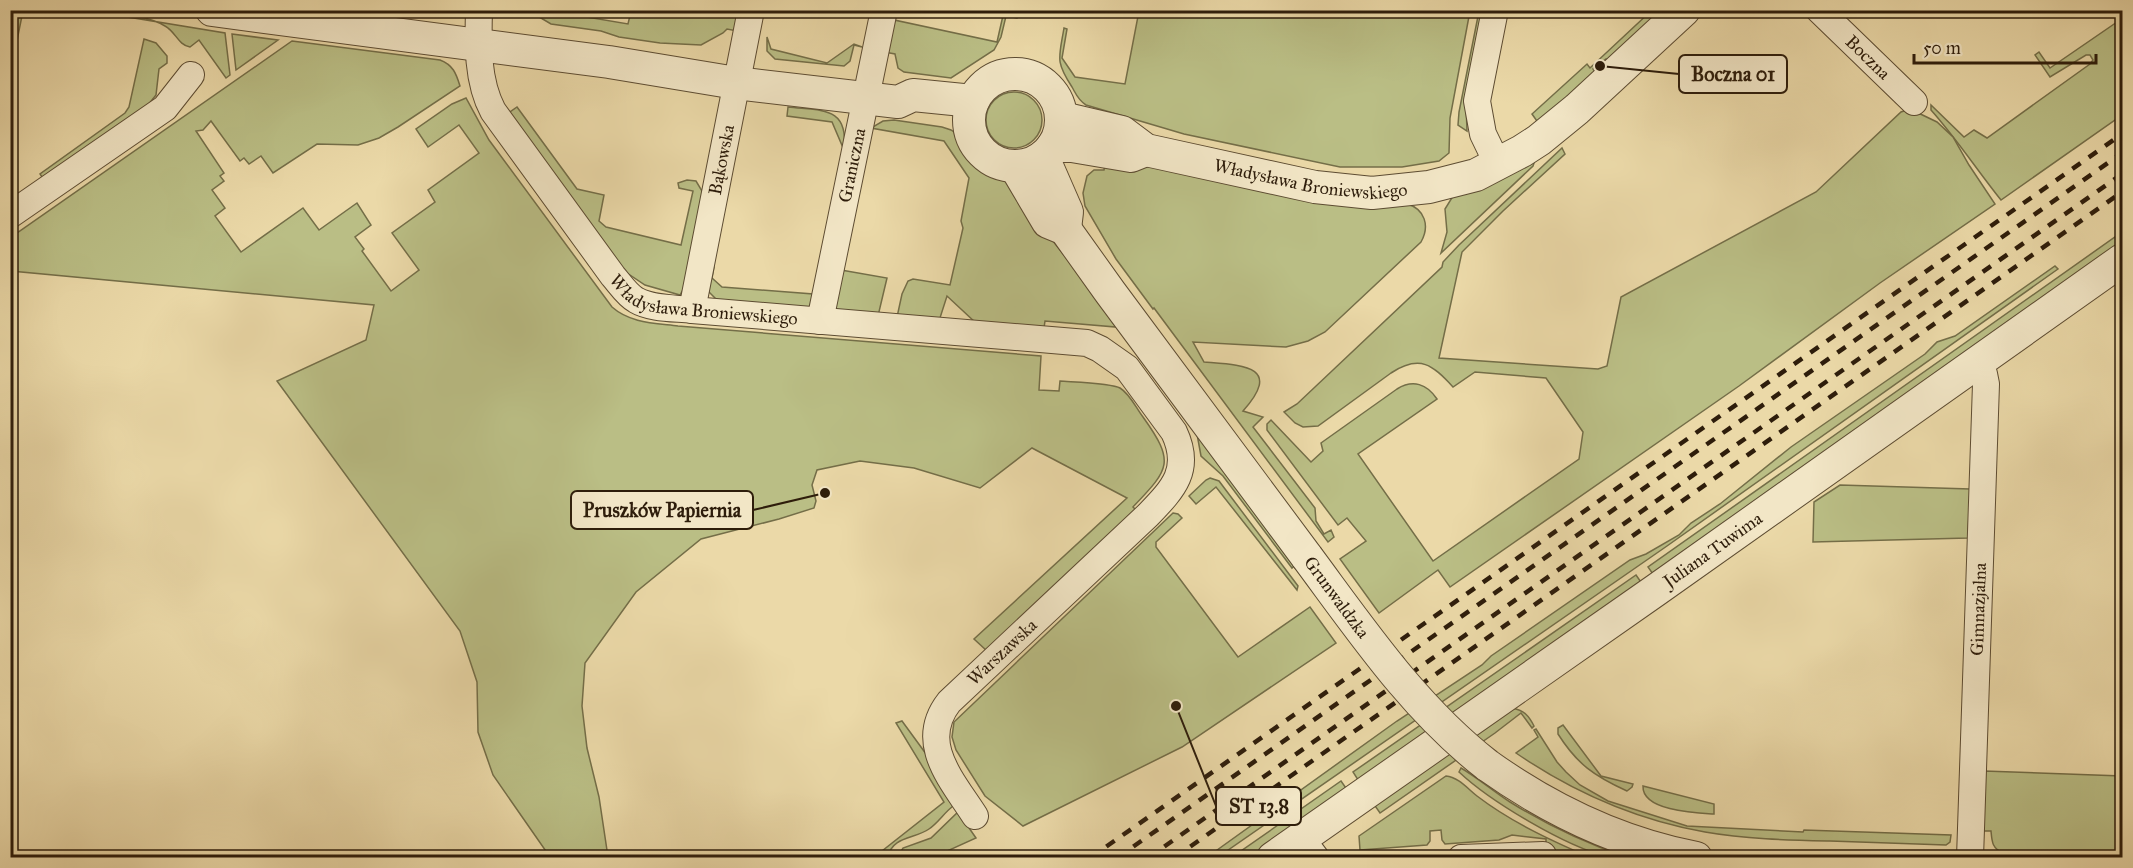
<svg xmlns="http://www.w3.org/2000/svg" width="2133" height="868" font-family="'IM FELL Great Primer',serif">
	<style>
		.green { fill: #babe85; stroke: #746e48; stroke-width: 1.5 }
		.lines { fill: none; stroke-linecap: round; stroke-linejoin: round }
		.minor-casing { stroke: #5d4c32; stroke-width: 28 }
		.tertiary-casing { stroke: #5d4c32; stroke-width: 34 }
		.minor { stroke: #f2e6c6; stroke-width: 26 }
		.tertiary { stroke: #f2e6c6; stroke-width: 32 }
		.rail { stroke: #2e1d0b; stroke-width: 4.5; stroke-dasharray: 10 10; stroke-linecap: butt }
		.tertiary-bridge-casing { stroke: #5d4c32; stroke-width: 34; stroke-linecap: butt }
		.tertiary-bridge { stroke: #f2e6c6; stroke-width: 32 }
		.labels { text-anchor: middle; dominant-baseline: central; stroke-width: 4.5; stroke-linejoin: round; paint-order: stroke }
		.street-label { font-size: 18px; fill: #2e1d0b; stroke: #f2e6c6 }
		.leader { fill: none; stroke: #2e1d0b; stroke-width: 2 }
		.callout-dot { fill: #2e1d0b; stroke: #f2e6c6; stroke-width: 2 }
		.callout { fill: #f2e6c6; stroke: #2e1d0b; stroke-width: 2 }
		.callout-label { font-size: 20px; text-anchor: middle; font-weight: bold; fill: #2e1d0b }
	</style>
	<rect width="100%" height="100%" fill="#ebd9a8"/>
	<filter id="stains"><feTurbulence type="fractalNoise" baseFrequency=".00333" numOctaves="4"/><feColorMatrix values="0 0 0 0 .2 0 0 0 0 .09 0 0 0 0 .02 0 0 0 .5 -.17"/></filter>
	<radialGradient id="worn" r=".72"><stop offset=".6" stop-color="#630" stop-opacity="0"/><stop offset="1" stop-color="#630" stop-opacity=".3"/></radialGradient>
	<g class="green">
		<polygon points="11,10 23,11 11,70 10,11"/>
		<path d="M91,11L225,33L230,75L226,78L199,40L190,47C178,45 176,32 165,26C145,14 115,14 91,11Z"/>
		<polygon points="529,11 551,11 628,24 631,11 743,11 737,31 727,29 723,33 701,45 660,43 619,37 601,31 551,24"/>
		<polygon points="1004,11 1020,11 1017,18 1006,16 1001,37 994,50 951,78 904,72 898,68 895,54 884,52 894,20 997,42"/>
		<path d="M1139,11H1470L1450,118L1449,153L1439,161L1402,167H1340L1184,134L1086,105C1078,100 1076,94 1072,87C1055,61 1059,58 1064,28L1067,29L1062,58L1075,77L1125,84Z"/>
		<polygon points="1479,11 1485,11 1466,103 1467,131 1458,125 1459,112"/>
		<polygon points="1651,11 1665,11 1611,63 1606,59 1593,69 1597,75 1539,124 1532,114 1587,64 1590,68"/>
		<path d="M2120,20L2122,23V115L2001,200C1977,170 1956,138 1931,110V105L1964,137L1974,130L1987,138L2090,64L2093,60L2090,55H2086L2050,77L2035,55L2039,52L2050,68Z"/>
		<polygon points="232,34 278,40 236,70"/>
		<polygon points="767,37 771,49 827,63 854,44 862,47 854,45 850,61 844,66 775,59 767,51"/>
		<polygon points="144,39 156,43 167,56 167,63 159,69 156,95 144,110 44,180 40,174 125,113 129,107"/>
		<path d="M292,41L440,60C453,65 456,73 460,86L398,127L379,138L358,145L317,144L273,173L261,156L249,164L244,158L240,161L211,121L203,130L196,131L224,173L220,176L224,181L212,190L225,208L215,216L241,252L303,208L319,230L357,203L371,225L355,237L364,249L362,251L391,291L419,270L392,233L435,202L428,190L479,153L459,125L428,147L416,129L452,104L466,98L489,140L612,307C630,323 654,323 678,326L1041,356L1039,390L1059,391L1060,381C1072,382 1112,383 1120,388C1130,394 1136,408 1143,417C1176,463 1169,469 1133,507L1138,512L943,695L941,692L987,651L974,639L1127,498L1032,448L980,488L914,468L860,461L817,470L812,485L816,501L814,508L779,519L701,539L636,592L585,663L582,706L587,748L599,797L608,857H550L493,775L478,732L477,682L460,631L277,381L366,340L374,305L11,271L10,238Z"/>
		<circle cx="1014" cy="120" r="28"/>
		<polygon points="517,107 577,189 604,195 599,221 606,227 681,245 693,191 679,188 678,183 687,180 696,181 702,191 703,198 684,288 680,295 645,285 624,271 510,119 510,112"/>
		<path d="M788,107C822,111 849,106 844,150L832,122L787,116Z"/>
		<path d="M1910,109L1937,122L1953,137L1969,165L1995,204L1880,283L1739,386L1450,587L1438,570L1379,613L1340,559L1366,541L1347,518L1338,525L1267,430V424L1271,420L1311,462L1323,451L1321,443L1397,389C1413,379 1427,384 1437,399L1358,454L1433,561L1579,459L1583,432L1546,378L1475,372L1453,387C1433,365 1420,354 1391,373L1318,426L1303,427L1295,423L1284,412L1297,404L1442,267L1443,262L1459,245L1562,148L1565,154L1503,211L1462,252L1439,358L1598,369L1607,366L1621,297L1816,192L1901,112Z"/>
		<polygon points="894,120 942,127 951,130 957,134 978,160 1005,175 1045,231 1079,274 1116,327 1045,321 1044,328 976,323 947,296 939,321 897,317 902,294 908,281 913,279 950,285 963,228 961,221 969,178 944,141 871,128 883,121"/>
		<path d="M1106,159L1407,204C1425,209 1430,226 1421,242L1325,332L1308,341L1286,347L1193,342L1204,362C1241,365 1284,365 1243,411L1263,417L1253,427L1315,508L1316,521L1324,534L1331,530L1334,537L1328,542L1154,308L1153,309L1116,259L1085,206L1083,193L1087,176L1094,170H1104Z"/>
		<polygon points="1535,160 1533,166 1441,253 1447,232 1445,209 1453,196"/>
		<polygon points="2122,232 2122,246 1655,577 1648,567"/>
		<polygon points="708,266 714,267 712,278 722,287 813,294 810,308 718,301 707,290"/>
		<polygon points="2055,266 2058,269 1667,546 1218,857 1206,858 1397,721 1482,665 1491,656 1630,560 1646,554 1679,535 1691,523 1720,504 1791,447 1925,354 1937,342 1955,336"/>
		<polygon points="841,270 887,278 878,316 837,310 835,307"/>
		<polygon points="1197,434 1294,566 1292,568 1223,476 1201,456"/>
		<polygon points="1210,478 1219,481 1298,586 1297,590 1216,487 1196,504 1189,496 1206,480"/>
		<polygon points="1840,485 1970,489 1968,538 1813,542 1814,502"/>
		<polygon points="1173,513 1178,514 1182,518 1156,542 1156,547 1238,657 1310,607 1336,643 1182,747 1023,826 985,796 956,750 952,737 954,722"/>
		<polygon points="1636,575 1643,585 1360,783 1353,772"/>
		<path d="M1512,708C1524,710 1529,716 1534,726L1532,728L1521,713L1495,733L1380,813L1373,803Z"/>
		<path d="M902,721L929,758L953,806C944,813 938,823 929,829C915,839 892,836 888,857H884L882,851L944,802L896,723Z"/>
		<path d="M1563,725L1601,776L1633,784L1632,787L1627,791C1594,776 1577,764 1558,734V728Z"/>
		<path d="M1536,729L1557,762L1566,772L1580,785L1608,801L1687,826L1803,832L1804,830L1951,835L1950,842L1946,845C1907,844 1867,842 1827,841C1786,840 1745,839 1705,832C1637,820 1573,792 1516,753L1538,737L1534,730Z"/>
		<path d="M1461,768C1478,778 1493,791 1510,802C1547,825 1585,843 1626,857C1620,858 1614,858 1608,857C1565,846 1491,802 1459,772Z"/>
		<path d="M1984,771L2122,776V857H2069L2003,853C1992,848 1992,842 1991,831H1982Z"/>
		<path d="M1446,776C1458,777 1468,789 1477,796C1511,822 1550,840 1589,857H1546V839L1512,835L1499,840L1445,844L1442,840L1441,830L1430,831V841L1427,845L1360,850L1359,836Z"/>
		<polygon points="1341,781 1348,791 1253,857 1231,858"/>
		<path d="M1643,786L1714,804V814C1696,813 1642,811 1643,786Z"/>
		<polygon points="958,812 976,838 947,851 950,857 897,858 903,848 931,838"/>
	</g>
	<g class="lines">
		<defs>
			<g id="minor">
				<path id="s1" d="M479,10C478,44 477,81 493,111L613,276C620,284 627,295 636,300C651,309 675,308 692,310L1087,343L1100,349L1127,368L1174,432C1192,470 1173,489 1148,515L949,702C917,743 952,780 975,816"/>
				<polyline points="1495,10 1477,101 1483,134 1498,165"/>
				<path id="s2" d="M1819,10L1914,102"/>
				<polyline points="10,215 165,108 191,75"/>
				<path id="s3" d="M692,310L751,10"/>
				<path id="s4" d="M820,321L884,10"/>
				<polyline points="1301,838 1316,858"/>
				<polyline points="1461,858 1543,855"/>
				<path id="s5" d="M1970,858L1986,384L1984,374L1978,362"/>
			</g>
			<g id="tertiary">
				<polyline points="212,10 609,62 736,83 898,102 913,95 973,101"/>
				<circle cx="1015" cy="120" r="46"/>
				<path id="s6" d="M1061,116L1071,120L1122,132L1146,150L1315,187L1372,193L1429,187L1476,175L1522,151L1539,140L1577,109L1684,10"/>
				<polyline points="1053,146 1072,146 1131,156 1146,150"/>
				<polyline points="1043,157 1067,212 1065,229"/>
				<polyline points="1015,166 1048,222 1065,229 1110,292 1307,557"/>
				<path d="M1487,765C1550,810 1619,843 1696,858"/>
				<path id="s7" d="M1273,858L1656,590L2122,260"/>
			</g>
		</defs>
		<use href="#minor" class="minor-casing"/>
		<use href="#tertiary" class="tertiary-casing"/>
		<use href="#minor" class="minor"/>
		<use href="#tertiary" class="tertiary"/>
		<g class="rail">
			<polyline points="1090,858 2122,134"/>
			<polyline points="1117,858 2122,153"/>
			<polyline points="1148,858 2122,174"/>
			<polyline points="1174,858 2122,192"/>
		</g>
		<defs>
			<g id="tertiary-bridge">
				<path id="s8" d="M1307,557C1362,631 1413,707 1487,765"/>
			</g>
		</defs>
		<use href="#tertiary-bridge" class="tertiary-bridge-casing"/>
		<use href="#tertiary-bridge" class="tertiary-bridge"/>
	</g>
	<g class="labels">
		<g class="street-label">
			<text stroke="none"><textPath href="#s2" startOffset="68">Boczna</textPath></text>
			<text stroke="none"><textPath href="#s3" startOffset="153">Bąkowska</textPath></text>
			<text stroke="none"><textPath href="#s4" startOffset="159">Graniczna</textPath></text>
			<text stroke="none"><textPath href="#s6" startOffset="261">Władysława Broniewskiego</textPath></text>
			<text stroke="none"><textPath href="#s1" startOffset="406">Władysława Broniewskiego</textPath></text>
			<text stroke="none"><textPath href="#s7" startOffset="537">Juliana Tuwima</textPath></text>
			<text stroke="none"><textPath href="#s8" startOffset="50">Grunwaldzka</textPath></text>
			<text stroke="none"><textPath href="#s5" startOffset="249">Gimnazjalna</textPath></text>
			<text transform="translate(1002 652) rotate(-43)">Warszawska</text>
		</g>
	</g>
	<path class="leader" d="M1600 66L1679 74M825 493L753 510M1176 706L1216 806"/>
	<g class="callout-dot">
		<circle cx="1600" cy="66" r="6"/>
		<circle cx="825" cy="493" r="6"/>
		<circle cx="1176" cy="706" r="6"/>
	</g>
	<g class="callout">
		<rect x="1679" y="55" width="108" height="38" rx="6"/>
		<rect x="571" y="491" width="182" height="38" rx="6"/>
		<rect x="1216" y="787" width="85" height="38" rx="6"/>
	</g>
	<g class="callout-label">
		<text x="1733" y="81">Boczna 01</text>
		<text x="662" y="517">Pruszków Papiernia</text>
		<text x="1259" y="813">ST 13.8</text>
	</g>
	<rect width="2133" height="868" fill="none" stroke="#ebd9a8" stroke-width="36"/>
	<rect x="12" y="12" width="2109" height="844" fill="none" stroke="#2e1d0b" stroke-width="3"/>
	<rect x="18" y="18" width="2097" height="832" fill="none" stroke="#2e1d0b" stroke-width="1.5"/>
	<path d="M1914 54v9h182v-9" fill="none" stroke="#2e1d0b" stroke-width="3"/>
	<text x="1923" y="54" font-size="18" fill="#2e1d0b" stroke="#f2e6c6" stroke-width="4.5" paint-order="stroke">50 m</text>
	<rect width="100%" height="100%" filter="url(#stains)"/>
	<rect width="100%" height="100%" fill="url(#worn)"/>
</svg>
